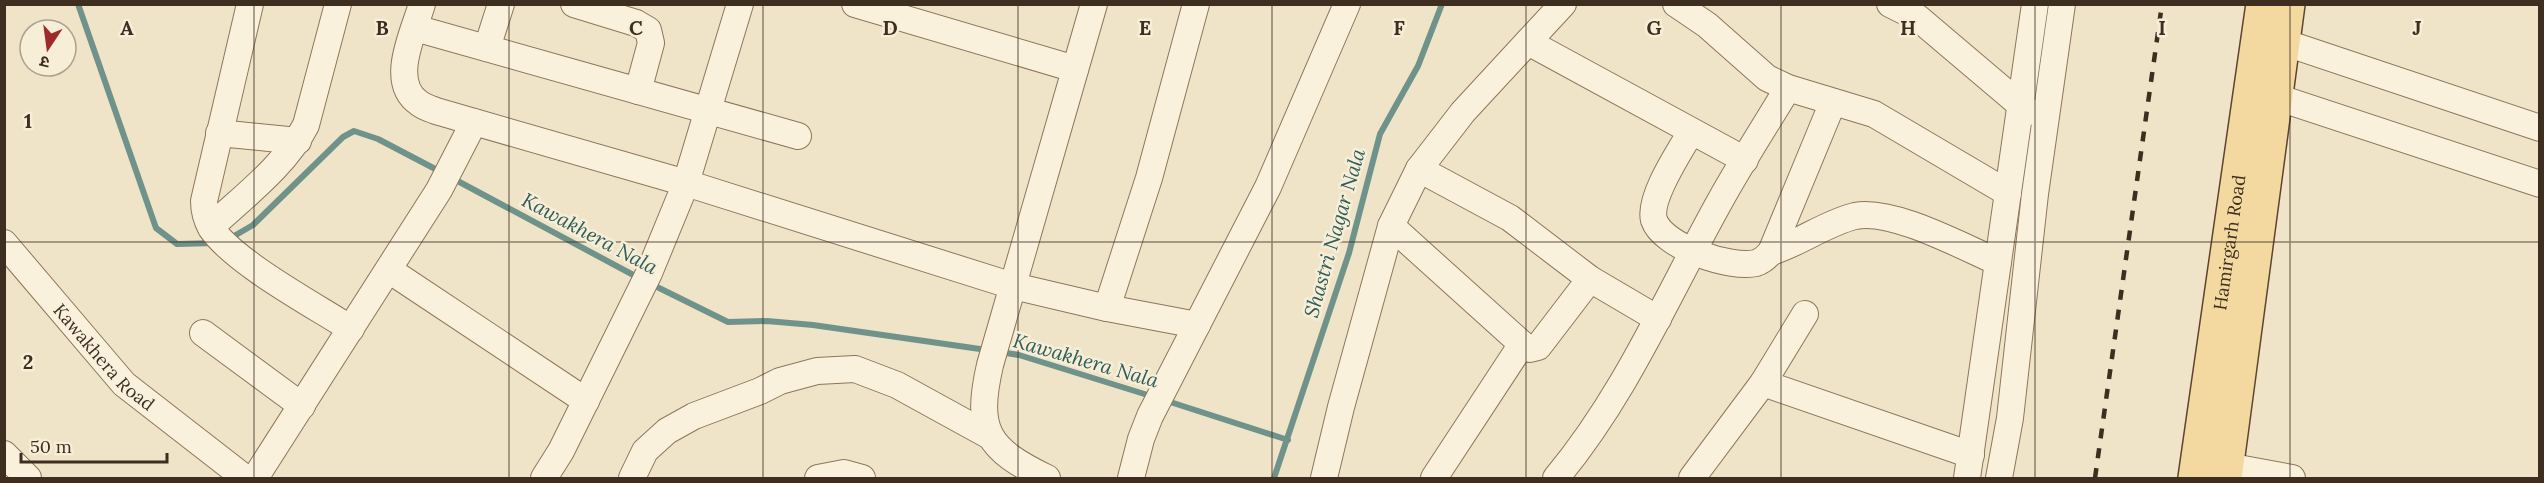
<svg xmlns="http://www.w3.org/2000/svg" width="2544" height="483" font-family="Lora,'Noto Sans Devanagari',serif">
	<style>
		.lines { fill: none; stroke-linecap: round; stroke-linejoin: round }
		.stream { stroke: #6f938a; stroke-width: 6 }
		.minor-casing { stroke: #8d765c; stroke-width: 28 }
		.major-casing { stroke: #5b4430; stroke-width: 36 }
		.minor { stroke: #faf1dc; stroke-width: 26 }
		.major { stroke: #f3d9a0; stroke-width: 33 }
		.rail { stroke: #3d2e20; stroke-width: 4.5; stroke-dasharray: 10 10; stroke-linecap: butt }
		.grid { fill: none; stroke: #3d2e20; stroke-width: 1.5; stroke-opacity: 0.55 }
		.labels { text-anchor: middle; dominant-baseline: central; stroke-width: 5; stroke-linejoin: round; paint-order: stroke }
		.street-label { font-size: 18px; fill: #3d2e20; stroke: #f7eed8 }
		.water-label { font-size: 20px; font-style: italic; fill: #2f5d5a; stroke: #f7eed8 }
		.grid-label { font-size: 20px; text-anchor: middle; font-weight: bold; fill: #3d2e20; stroke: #f7eed8; stroke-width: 5; stroke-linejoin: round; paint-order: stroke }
	</style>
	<rect width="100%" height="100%" fill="#f0e4c8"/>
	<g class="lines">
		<g class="stream">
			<polyline points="78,4 156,228 177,244 216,243"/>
			<polyline points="452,178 639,278"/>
			<polyline points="229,239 253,225 343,137 354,131 378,139 441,172"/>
			<polyline points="651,284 728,322 767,321 813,325 987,350"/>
			<polyline points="1000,352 1019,355 1154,397"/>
			<polyline points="1164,400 1288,440"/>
			<polyline points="1274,478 1349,253 1380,134 1418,66 1442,4"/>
		</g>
		<defs>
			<g id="minor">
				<path d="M250,4L204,201C204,211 206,219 211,228C235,263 314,305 351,329"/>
				<path d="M422,4C414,32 388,82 419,103C424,107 431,109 436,111L686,183L1013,286L1107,308L1197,325"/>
				<polyline points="574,4 636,23 648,30 651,43 638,91"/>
				<polyline points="855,4 1075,69"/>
				<polyline points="1676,4 1707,25 1767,78 1788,88 1874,114 2008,193"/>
				<polyline points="1890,4 1918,18 2029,112"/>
				<polyline points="415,28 798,136"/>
				<polyline points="1528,42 1745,160"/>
				<polyline points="2283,42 2540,128"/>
				<polyline points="487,48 501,4"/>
				<polyline points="2276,97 2540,184"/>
				<path d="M1691,132C1680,151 1648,198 1654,220C1663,247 1731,269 1756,263C1763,261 1766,257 1771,252L1833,102"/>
				<polyline points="219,133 298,141"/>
				<polyline points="1419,169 1510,218 1590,279 1658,319"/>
				<polyline points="1391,226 1522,344 1434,478"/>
				<path d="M211,227C244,196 285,166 306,125L338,4"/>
				<path id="s1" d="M4,243L124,384L245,478"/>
				<path d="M1771,252C1800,243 1826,223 1855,216C1892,208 1963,247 1998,262"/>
				<polyline points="389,270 586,401"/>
				<polyline points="1107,308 1149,178 1196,4"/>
				<polyline points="203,333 302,406"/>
				<polyline points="1522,344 1530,349 1538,347 1590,279"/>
				<polyline points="1763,383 1971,455"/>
				<polyline points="4,454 28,478"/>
				<polyline points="2227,466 2292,478"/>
				<polyline points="255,478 439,190 474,122"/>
				<polyline points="544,478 561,451 649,273 686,183 740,4"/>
				<polyline points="632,478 645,451 667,431 694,416 760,391 780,381 817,371 855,369 897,385 988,435"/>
				<polyline points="818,478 844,473 862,478"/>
				<path d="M1047,478C987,449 975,431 990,365L1094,4"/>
				<polyline points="1131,478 1141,439 1150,416 1268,187 1347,4"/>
				<polyline points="1324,478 1341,407 1391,226 1419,169 1463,112 1563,4"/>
				<path d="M1556,478C1626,394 1667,296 1720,201C1741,163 1765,126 1788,88"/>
				<polyline points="1692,478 1763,383 1805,314"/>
				<polyline points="1967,478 2035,4"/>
				<polyline points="1999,478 2010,418 2035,194 2062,4"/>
			</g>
			<g id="major">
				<path id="s2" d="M2195,478L2263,4"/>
				<polyline points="2225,478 2288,4"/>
			</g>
		</defs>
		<use href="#minor" class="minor-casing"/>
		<use href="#major" class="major-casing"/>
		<use href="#minor" class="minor"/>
		<use href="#major" class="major"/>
		<polyline class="rail" points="2095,478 2162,4"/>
	</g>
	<path class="grid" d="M254,4V478M509,4V478M763,4V478M1018,4V478M1272,4V478M1526,4V478M1781,4V478M2035,4V478M2290,4V478M4,242H2540"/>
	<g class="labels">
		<g class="street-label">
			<text stroke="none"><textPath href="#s2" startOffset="238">Hamirgarh Road</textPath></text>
			<text stroke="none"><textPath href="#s1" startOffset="152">Kawakhera Road</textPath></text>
		</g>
		<g class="water-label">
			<text transform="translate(590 233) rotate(28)">Kawakhera Nala</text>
			<text transform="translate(1334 233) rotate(-74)">Shastri Nagar Nala</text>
			<text transform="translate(1086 360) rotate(16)">Kawakhera Nala</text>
		</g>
	</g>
	<g class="grid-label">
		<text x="127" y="35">A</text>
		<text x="382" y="35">B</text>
		<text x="636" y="35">C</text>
		<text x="890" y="35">D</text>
		<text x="1145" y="35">E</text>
		<text x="1399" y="35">F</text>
		<text x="1654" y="35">G</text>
		<text x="1908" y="35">H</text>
		<text x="2162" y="35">I</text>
		<text x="2417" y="35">J</text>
		<text x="28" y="128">1</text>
		<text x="28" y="369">2</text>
	</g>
	<rect width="2544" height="483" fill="none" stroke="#3d2e20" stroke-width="12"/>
	<g transform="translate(48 48) rotate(193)"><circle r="28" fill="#f7eed8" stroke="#ada18e" stroke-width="1.5"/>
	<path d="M0-4.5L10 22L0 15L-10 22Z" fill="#9e2a2b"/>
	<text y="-9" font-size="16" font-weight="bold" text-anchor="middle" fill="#3d2e20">उ</text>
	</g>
	<path d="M21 453v9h146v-9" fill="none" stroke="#3d2e20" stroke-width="3"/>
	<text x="30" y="453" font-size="18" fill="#3d2e20" stroke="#f7eed8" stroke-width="4.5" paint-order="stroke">50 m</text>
</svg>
